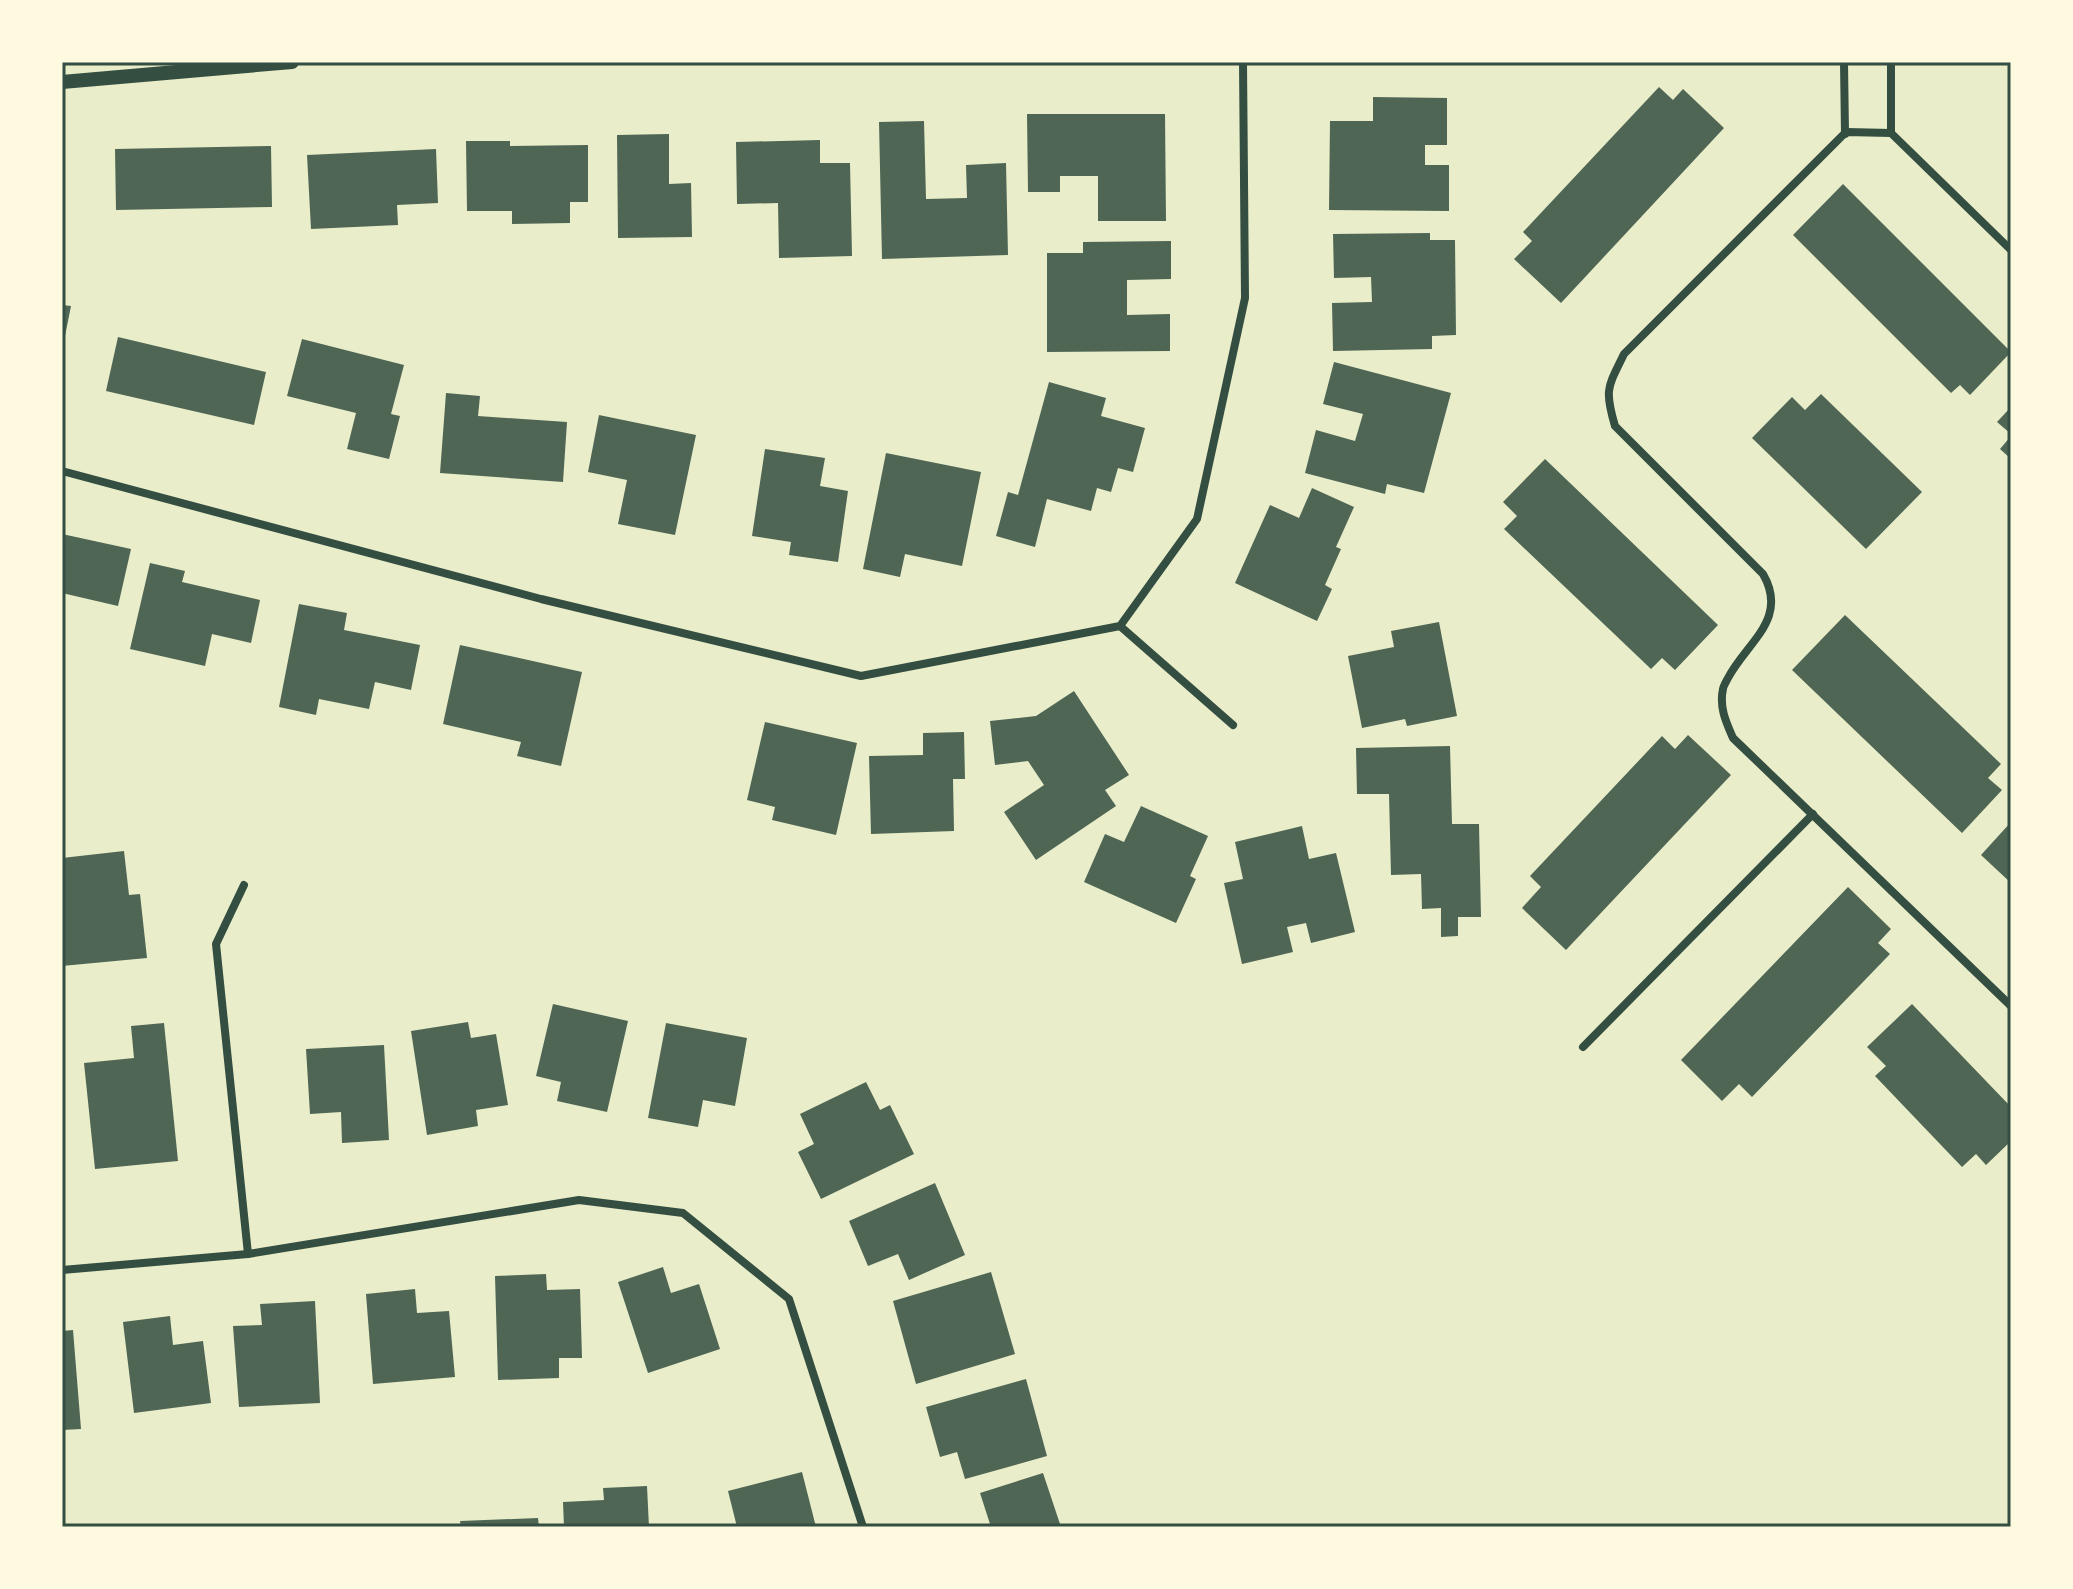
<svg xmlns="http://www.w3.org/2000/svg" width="2073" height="1589" font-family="'Sofia Sans Condensed',sans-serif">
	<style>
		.building { fill: #4f6655 }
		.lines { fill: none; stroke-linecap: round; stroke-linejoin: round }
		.minor { stroke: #344e41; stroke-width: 8 }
		.tertiary { stroke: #344e41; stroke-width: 14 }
		.neatline { fill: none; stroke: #344e41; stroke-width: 3 }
	</style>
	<rect width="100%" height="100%" fill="#e9edc9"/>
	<g class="building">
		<polygon points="1659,87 1673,100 1683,89 1724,128 1561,303 1514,259 1532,241 1523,232"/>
		<polygon points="1373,97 1447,98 1447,145 1425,145 1425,165 1449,165 1449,211 1329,210 1330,121 1373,121"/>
		<polygon points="1027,114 1165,114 1166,221 1098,221 1098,176 1060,176 1060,192 1028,192"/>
		<polygon points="924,121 926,199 967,198 966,165 1006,163 1008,255 882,259 879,122"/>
		<polygon points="669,134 669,184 691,183 692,237 618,238 617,135"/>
		<polygon points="820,140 820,163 850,163 852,256 779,258 778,203 737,204 736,142"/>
		<polygon points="466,141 510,141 510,146 588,145 588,202 570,202 570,223 512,224 512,211 467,211"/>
		<polygon points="271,146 272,207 116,210 115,149"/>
		<polygon points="436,149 438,203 397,205 398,225 311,229 307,155"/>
		<polygon points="1843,184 2011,352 1970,395 1960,385 1951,393 1793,235"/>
		<polygon points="1430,233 1430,240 1455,240 1456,335 1432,336 1432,349 1333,351 1332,303 1372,302 1371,277 1334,278 1333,234"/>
		<polygon points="1171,241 1171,279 1127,280 1127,315 1170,314 1170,351 1047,352 1047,253 1083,253 1083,242"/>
		<polygon points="62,305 71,306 63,346 62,346"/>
		<polygon points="118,337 266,372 254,425 106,391"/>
		<polygon points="302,339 404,365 391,414 400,416 389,459 347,449 356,413 287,396"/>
		<polygon points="1334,362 1451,393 1424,493 1387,484 1385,494 1305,473 1316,430 1355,441 1363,414 1323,404"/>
		<polygon points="1049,382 1106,398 1101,416 1145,428 1133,472 1118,468 1111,492 1097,488 1091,511 1047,499 1035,547 996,536 1008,492 1018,495"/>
		<polygon points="446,393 480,396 478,416 567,422 563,482 440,473"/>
		<polygon points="1821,394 1922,492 1866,549 1752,438 1792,397 1805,410"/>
		<polygon points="2011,407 2011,434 1997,422"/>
		<polygon points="599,415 696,435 675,535 618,524 627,480 588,472"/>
		<polygon points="2011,436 2011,459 2000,449"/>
		<polygon points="765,449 825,458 820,486 848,491 838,562 789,555 791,542 752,536"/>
		<polygon points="886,453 981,472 962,566 905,554 900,577 863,569"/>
		<polygon points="1545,459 1718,625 1675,670 1662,658 1651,669 1504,529 1517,516 1503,502"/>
		<polygon points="1312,488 1354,507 1336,547 1341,549 1325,585 1332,589 1317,621 1235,583 1270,505 1299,518"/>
		<polygon points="62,534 131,549 118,606 62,593"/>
		<polygon points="150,563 185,571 182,582 260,600 251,643 212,634 205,666 130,649"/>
		<polygon points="299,604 347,613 344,630 420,645 411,690 375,682 369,709 319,699 316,715 279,707"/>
		<polygon points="1845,615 2001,764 1988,778 2002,790 1962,833 1792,670"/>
		<polygon points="1439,622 1457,716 1407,726 1405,719 1362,728 1348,656 1394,647 1391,631"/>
		<polygon points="460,645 582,672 561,766 517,756 521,742 443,724"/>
		<polygon points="1074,691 1129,775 1105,790 1116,806 1036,860 1004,812 1044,785 1028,761 995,765 990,721 1036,716"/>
		<polygon points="765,722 857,743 836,835 772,820 775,807 747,800"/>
		<polygon points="964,732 965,779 953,779 954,831 871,834 869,756 923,755 923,733"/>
		<polygon points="1688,735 1731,775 1566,950 1522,908 1541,887 1530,876 1662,736 1675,749"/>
		<polygon points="1450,746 1452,824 1479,824 1481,917 1458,917 1458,936 1441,937 1441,908 1422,909 1421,874 1391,875 1389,794 1357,794 1356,748"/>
		<polygon points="1141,806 1208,836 1190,876 1196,879 1176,923 1084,882 1105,834 1124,842"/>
		<polygon points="2011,822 2011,883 1981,855"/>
		<polygon points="1302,826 1309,859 1336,853 1355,932 1311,943 1306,923 1287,927 1293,952 1242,964 1224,883 1243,879 1235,842"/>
		<polygon points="124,851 129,895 140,894 147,958 62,966 62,858"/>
		<polygon points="1848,887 1891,929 1878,943 1890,954 1752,1097 1739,1084 1722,1101 1681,1060"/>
		<polygon points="553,1004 628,1021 607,1112 557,1101 561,1082 536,1076"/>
		<polygon points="1912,1004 2011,1107 2011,1141 1986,1165 1976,1154 1962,1167 1875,1076 1886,1066 1867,1047"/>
		<polygon points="468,1022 471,1038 496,1034 508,1105 476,1110 478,1126 427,1135 411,1031"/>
		<polygon points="164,1023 178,1161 95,1169 84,1063 134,1058 131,1026"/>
		<polygon points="666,1023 747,1038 735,1106 703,1100 698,1127 648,1118"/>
		<polygon points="384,1045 389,1140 342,1143 341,1112 310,1114 306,1049"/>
		<polygon points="866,1082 880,1110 890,1105 914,1154 821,1199 798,1152 814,1144 800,1114"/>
		<polygon points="935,1183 965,1255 909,1280 898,1254 868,1266 849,1221"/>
		<polygon points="663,1267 671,1293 699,1284 720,1349 648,1373 618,1282"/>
		<polygon points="991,1272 1015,1354 916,1384 893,1301"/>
		<polygon points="546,1274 547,1290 580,1289 582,1358 559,1358 559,1378 498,1380 495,1276"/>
		<polygon points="415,1289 417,1313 449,1311 455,1377 373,1384 366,1294"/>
		<polygon points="315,1301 320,1403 239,1407 233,1326 262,1325 260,1304"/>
		<polygon points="170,1316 173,1345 203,1341 211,1403 134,1413 123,1322"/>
		<polygon points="73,1330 81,1429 62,1430 62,1331"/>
		<polygon points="1026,1379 1047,1456 965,1479 957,1452 940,1457 926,1407"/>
		<polygon points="802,1472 816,1527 737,1527 728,1491"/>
		<polygon points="1043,1473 1061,1527 981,1527 990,1524 980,1493"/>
		<polygon points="647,1486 649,1527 564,1527 563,1502 604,1500 603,1488"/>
		<polygon points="538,1518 539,1527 461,1527 460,1521"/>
	</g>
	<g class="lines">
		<g class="minor">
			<polyline points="1844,62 1845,134"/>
			<polyline points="1891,62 1891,133"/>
			<path d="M2011,250L1891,133L1846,132L1624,354C1608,387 1604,389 1615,426L1763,574C1789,619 1747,642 1728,678C1727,680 1723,687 1723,689C1719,707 1726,722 1733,738L2011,1006"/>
			<polyline points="62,471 541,599 861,676 1120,626 1197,519 1245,298 1243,62"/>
			<polyline points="1120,626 1233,725"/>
			<polyline points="244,885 216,944 248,1254"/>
			<polyline points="1583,1047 1813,814"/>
			<polyline points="62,1270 248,1254 579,1200 683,1213 789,1299 863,1527"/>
		</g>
		<polyline class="tertiary" points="62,82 292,62"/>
	</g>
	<rect width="2073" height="1589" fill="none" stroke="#fefae0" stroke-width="128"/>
	<rect x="64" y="64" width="1945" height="1461" class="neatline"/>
</svg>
